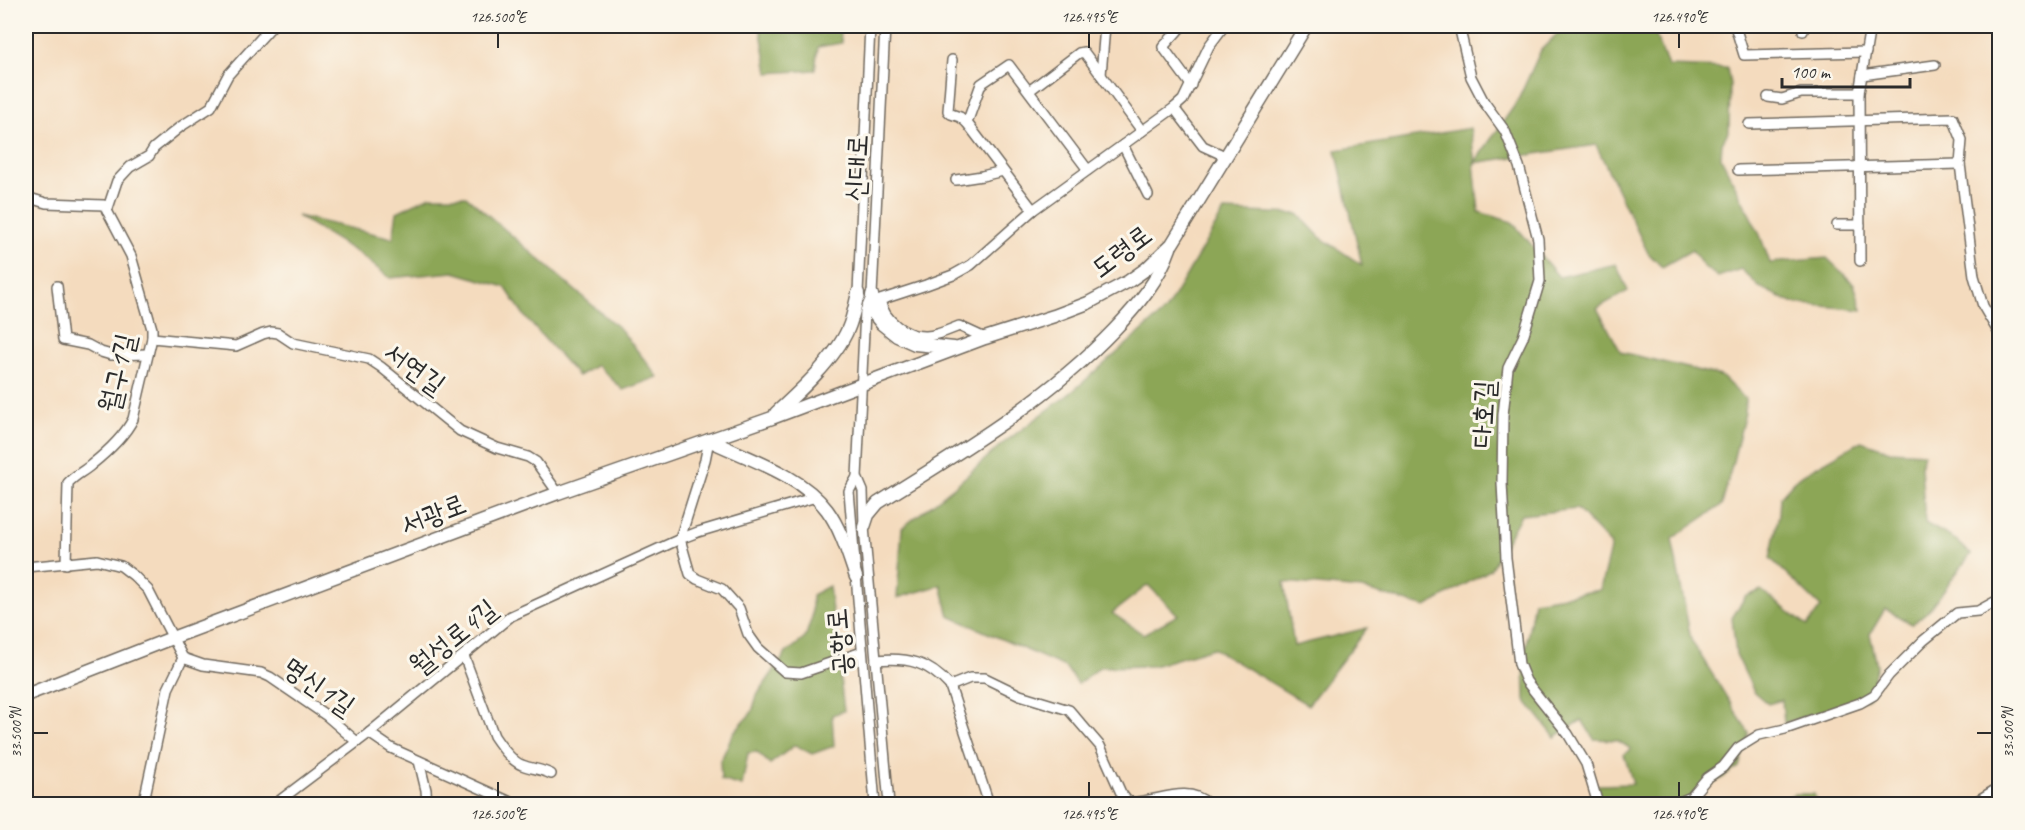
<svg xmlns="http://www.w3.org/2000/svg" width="2025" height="830" font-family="Caveat,'Poor Story',sans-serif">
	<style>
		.forest { fill: #8ca657; stroke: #5c6841; stroke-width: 1.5; fill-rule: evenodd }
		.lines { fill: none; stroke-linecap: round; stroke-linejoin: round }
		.minor-casing { stroke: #71695e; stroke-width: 12 }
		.major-casing { stroke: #71695e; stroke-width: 15 }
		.minor { stroke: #fff; stroke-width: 9 }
		.major { stroke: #fff; stroke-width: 12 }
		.ticks { fill: none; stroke: #2b2b2b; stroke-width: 2 }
		.labels { text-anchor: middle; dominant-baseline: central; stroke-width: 6; stroke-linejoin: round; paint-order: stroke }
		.street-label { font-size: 28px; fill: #2b2b2b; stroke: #fbf7ec }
		.neatline { fill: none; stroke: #2b2b2b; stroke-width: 2 }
		.ticks-label { font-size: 15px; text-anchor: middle; fill: #2b2b2b }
	</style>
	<rect width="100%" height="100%" fill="#fbf7ec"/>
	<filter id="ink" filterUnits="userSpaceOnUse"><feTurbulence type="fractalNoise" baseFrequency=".0167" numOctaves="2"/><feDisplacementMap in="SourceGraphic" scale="12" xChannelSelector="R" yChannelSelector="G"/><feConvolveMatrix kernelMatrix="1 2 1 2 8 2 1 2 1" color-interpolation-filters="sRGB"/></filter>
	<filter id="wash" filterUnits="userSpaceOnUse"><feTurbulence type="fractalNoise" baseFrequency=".008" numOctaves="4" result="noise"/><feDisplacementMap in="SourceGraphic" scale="24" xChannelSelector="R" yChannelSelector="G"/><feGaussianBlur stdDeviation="1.35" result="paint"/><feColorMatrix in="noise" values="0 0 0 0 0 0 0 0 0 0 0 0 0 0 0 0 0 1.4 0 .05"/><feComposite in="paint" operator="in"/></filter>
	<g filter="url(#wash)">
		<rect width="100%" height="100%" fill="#f4dbbe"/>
		<g class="forest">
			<polygon points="760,26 838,26 842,43 818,47 815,70 768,73"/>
			<path d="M1563,26H1607L1608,29L1625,26H1652L1668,66L1727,68L1730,84L1729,130L1722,143L1721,158L1760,235L1770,263L1827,258L1854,284L1862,310L1792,303L1759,287L1741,269L1718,277L1703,266L1692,250L1662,267L1648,253L1596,145L1474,163L1479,212L1512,222L1559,277L1616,264L1628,291L1597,308L1621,352L1721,376L1745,399V413L1722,505L1672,539L1691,640L1749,733L1739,767L1705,789L1688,804H1590L1589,803L1598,785L1633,784L1624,754L1631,749L1617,740L1594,739L1582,720L1555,737L1525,700L1524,656L1534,601L1600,590L1611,545L1577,509L1521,515L1490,570L1426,607L1362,589L1284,582L1294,646L1367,628L1308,705L1213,648L1153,666L1100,667L1078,684L1065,667L949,616L941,585L897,598L902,528L954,487L1001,445L1073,391L1166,310L1224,211L1298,214L1320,237L1362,265L1336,150L1470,128L1475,162L1517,102L1541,50L1561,30ZM1148,585L1178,615L1143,634L1112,613Z"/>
			<polygon points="430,196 466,196 621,330 658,377 623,390 597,365 578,376 526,318 505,287 454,272 390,278 358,253 297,216 393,238 397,212"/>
			<polygon points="1861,441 1890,451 1924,453 1921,466 1925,523 1956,540 1971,554 1928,611 1912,624 1885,609 1870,634 1877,665 1869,698 1784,723 1782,700 1768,704 1754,692 1736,654 1732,618 1745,597 1761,590 1807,626 1821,607 1770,558 1779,514 1780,497 1798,477"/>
			<polygon points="829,586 844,711 832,715 834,746 812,754 795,745 770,764 757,752 748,753 742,786 721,780 720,762 734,732 752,712 757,695 786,653 805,638 812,617 812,595"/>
			<polygon points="1794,794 1814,794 1817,804 1774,804"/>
		</g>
	</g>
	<g filter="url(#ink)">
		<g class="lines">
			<defs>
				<g id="minor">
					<polyline points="885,26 872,295 865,311 857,477 863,491 864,527 889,804"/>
					<polyline points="1182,26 1163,47 1191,85"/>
					<polyline points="1459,26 1471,77 1484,102 1505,131 1519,166 1538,239 1540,281 1523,337 1508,368 1503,415 1502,483 1506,558 1519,664 1526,681 1568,734 1586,764 1598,804"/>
					<polyline points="1735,26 1744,55 1866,52"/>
					<polyline points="1803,31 1803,26"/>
					<polyline points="952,60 948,111 951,114 960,117 967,123 1033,210"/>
					<polyline points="1101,75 1105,26"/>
					<polyline points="1862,75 1935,65"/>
					<polyline points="1029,91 1079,53 1084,52 1142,131"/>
					<polyline points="1768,97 1782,99 1801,93 1859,93"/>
					<polyline points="1174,108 1203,146 1225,156"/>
					<polyline points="967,123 981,84 1009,65 1088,170"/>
					<polyline points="1749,124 1953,118 1962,140 1960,164 1974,276 1983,306 2000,335"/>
					<polyline points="1123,145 1148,195"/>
					<polyline points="1738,170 1960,164"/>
					<polyline points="956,180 982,176 1003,171"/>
					<path d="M26,197L46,203L104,205L131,256L152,329V338L133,419C124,437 106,453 91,465C83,472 75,475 68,483L66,564"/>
					<polyline points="107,211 117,181 130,167 149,156 154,148 180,127 211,107 228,75 272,26"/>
					<polyline points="1837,225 1860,225"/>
					<polyline points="1860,261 1859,93 1870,26"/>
					<polyline points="57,286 63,340 88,345 101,352 111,355 148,354"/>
					<polyline points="860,298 858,293 870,26"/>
					<polyline points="152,338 236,346 263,334 271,332 278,333 293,343 369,359 381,367 460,431 497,448 528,457 536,462 558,493"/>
					<path d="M985,338L959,326C949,330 936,336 926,336C905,337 884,320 880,300L926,285L953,275L971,265L1033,210L1174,108L1183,100L1209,46L1224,26"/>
					<polyline points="857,477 849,491 875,804"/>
					<polyline points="816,497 698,532 680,539 690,574 697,579 722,589 739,608 748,634 758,648 785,672 801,673 862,652"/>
					<polyline points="26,567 97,560 121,566 134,576 148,590 183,658 168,689 145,796"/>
					<path d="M464,656L494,736C500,745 511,761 522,765C532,769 541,769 551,774"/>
					<polyline points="183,658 203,665 261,673 270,677 327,716 357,742"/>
					<path d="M876,660C909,657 928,662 950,686L989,804"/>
					<path d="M950,686L970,678H985L1020,695L1069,710L1100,746L1121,793L1128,802C1155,804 1186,783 1208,804"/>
					<polyline points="369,733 391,748 515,804"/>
					<polyline points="419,761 426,790 427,804"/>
					<polyline points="275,804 369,733 511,616 680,539 705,460 709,440"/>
					<polyline points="1666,804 1675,804 1691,797 1707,778 1723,767 1738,748 1759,735 1785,729 1860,703 1874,695 1889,675 1923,641 1957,613 1978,611 2000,599"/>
					<polyline points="1972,804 2000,787"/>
				</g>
				<g id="major">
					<polyline points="872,295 874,314 882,324 897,336 915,344 954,348"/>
					<path d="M776,413C800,391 835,359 848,329C853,318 855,305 858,293"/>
					<path d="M709,440C748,459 800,474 827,510C841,529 848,554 856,577"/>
					<path d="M864,527L868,515L878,503C961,451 1046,401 1114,330C1137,306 1159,280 1170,248"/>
					<polyline points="26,695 172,638 558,493 772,418 985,338 1054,316 1088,303 1129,281 1146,269 1172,244 1306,26"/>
				</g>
			</defs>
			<use href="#minor" class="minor-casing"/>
			<use href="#major" class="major-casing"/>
			<use href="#minor" class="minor"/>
			<use href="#major" class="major"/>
		</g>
	</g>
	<path class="ticks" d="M498,33V48M1089,33V48M1679,33V48M33,733H48M1977,733H1992M498,782V797M1089,782V797M1679,782V797"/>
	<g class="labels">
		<g class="street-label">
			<text transform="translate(856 168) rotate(-87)">신대로</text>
			<text transform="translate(1121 251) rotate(-37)">도령로</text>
			<text transform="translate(415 368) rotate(36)">서연길</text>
			<text transform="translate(117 373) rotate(-77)">월구1길</text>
			<text transform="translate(1483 414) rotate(-87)">다호길</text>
			<text transform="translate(433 514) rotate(-21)">서광로</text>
			<text transform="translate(453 637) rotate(-39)">월성로4길</text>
			<text transform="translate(839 642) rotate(-95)">공항로</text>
			<text transform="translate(319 686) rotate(35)">명신1길</text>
		</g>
	</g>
	<rect width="2025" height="830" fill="none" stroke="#fbf7ec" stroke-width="66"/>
	<path d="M1782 78v9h128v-9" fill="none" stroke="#2b2b2b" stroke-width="3"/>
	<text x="1791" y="78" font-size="18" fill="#2b2b2b" stroke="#fbf7ec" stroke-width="4.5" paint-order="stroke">100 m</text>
	<rect x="33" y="33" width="1959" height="764" class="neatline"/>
	<g class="ticks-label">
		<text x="498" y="22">126.500°E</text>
		<text x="1089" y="22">126.495°E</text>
		<text x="1679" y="22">126.490°E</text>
		<text transform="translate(2008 733) rotate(-90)" y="5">33.500°N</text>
		<text transform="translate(16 733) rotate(-90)" y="5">33.500°N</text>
		<text x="498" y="819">126.500°E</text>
		<text x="1089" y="819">126.495°E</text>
		<text x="1679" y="819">126.490°E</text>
	</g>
</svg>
